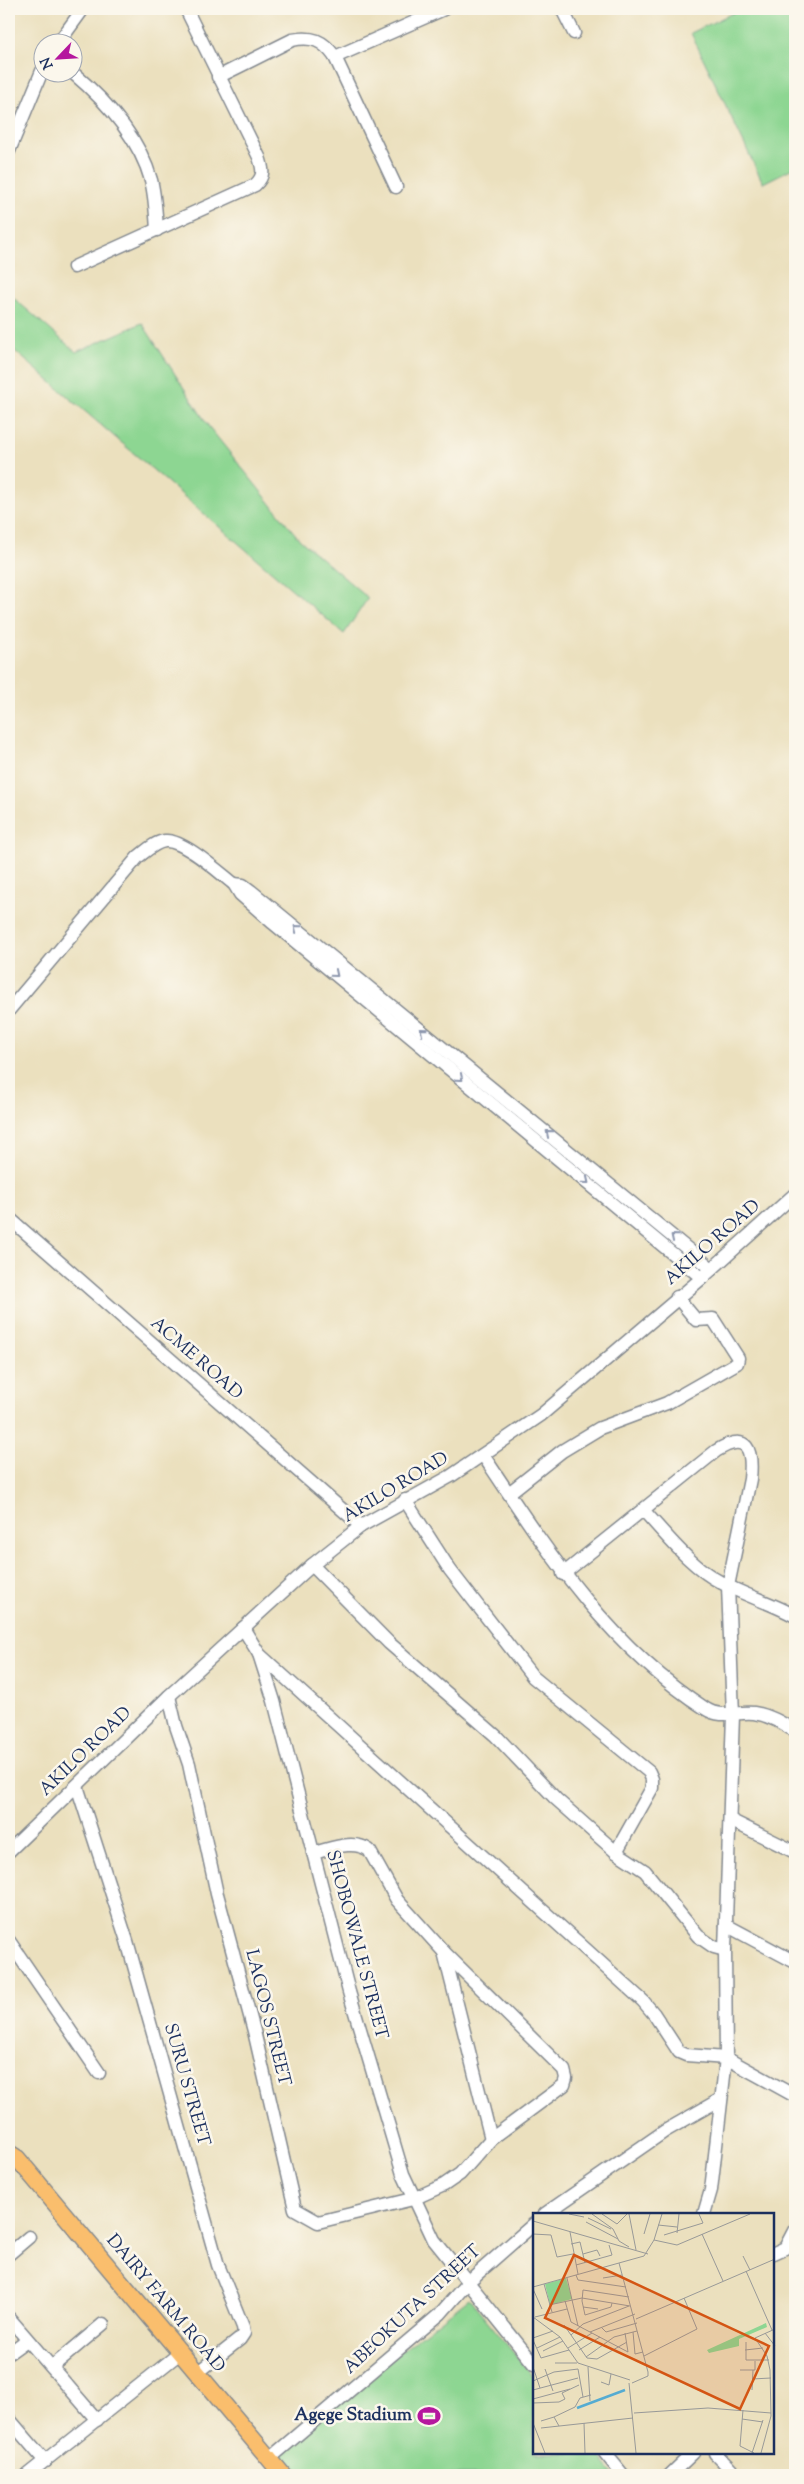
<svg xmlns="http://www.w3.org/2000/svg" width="804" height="2484" font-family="'Sorts Mill Goudy',serif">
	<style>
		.green { fill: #8dd692; stroke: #548278 }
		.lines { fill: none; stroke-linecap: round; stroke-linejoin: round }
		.minor-casing { stroke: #83888e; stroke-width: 15 }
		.major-casing { stroke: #83888e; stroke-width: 19 }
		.minor { stroke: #fff; stroke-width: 12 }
		.major { stroke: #fabe6d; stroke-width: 16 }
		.oneway { stroke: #8d97ae }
		.labels { text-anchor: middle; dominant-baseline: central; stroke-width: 5; stroke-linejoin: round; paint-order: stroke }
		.street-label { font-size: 18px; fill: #1b2f5e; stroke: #fbf7ec }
		.poi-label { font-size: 18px; font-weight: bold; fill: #1b2f5e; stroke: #fbf7ec; text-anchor: end }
		.inset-river { fill: none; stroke: #55acd2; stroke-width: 2.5 }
		.inset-road { fill: none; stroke: #989998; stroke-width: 1 }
		.view { fill: #d45514; fill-opacity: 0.15; stroke: #d45514; stroke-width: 2.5 }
		.inset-edge { fill: none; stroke: #1b2f5e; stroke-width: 2.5 }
	</style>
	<rect width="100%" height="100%" fill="#fbf7ec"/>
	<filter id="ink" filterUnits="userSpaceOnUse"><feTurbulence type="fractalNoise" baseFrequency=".02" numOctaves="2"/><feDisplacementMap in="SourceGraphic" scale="10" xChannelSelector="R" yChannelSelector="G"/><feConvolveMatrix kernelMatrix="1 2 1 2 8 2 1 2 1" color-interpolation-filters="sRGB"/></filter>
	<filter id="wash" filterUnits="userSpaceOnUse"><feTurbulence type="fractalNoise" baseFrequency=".0096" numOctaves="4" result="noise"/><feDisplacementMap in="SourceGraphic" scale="20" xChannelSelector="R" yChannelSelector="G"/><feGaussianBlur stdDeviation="1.12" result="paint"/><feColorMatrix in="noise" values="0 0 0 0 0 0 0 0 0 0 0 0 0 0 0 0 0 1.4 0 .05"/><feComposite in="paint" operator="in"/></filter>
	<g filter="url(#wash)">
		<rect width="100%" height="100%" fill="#ebe0be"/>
		<g class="green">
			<polygon points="741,9 795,9 795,167 763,183 691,33"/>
			<polygon points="9,294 76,352 142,323 209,427 300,540 368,598 344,634 9,346"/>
			<polygon points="469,2298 534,2378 534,2453 596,2453 614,2475 294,2475 278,2456 365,2379"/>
		</g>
	</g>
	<g filter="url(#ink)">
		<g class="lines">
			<defs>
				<g id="minor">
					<polyline points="562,9 574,33"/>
					<polyline points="59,42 83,9"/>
					<polyline points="335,57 444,9"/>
					<path d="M72,72C105,100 139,137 151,180C155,196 156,213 157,230"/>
					<path d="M218,77L292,40C312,36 323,40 335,57L396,187"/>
					<polyline points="9,151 42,71"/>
					<path d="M74,267L255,185C265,176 263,169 259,157L186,9"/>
					<polyline points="234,884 243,885 251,891 712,1269"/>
					<path d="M9,1010L138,857C146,851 155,842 165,841C183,839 220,873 234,884L240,894L273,923L702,1278"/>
					<polyline points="9,1218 361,1526"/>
					<path d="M483,1455C547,1551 607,1645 706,1709C721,1719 738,1711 754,1713C769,1715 782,1723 795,1731"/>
					<polyline points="509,1493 562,1451 600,1428 667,1403 737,1363 738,1358 713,1319 696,1320 677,1297"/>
					<polyline points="405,1500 450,1570 533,1677 649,1772 652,1779 652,1788 616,1852"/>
					<path d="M644,1511C667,1536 692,1568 722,1583C746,1596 772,1603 795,1616"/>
					<polyline points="312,1565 389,1643 496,1736 556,1799 616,1852 645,1871 698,1936 714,1947 725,1950"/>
					<path d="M563,1574L716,1451C748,1431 753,1450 750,1479L728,1586L733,1715L725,1950L726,2058L711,2190L704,2214"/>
					<polyline points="243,1628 259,1654 643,2001 654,2014 679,2052 686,2055 726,2058 795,2096"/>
					<polyline points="259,1654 274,1701 349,1992 403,2174 434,2240 534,2364"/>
					<path d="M169,1696L176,1726L189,1764L217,1894L254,2031L295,2209L318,2222L413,2199L444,2185L460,2174L491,2139L564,2085L566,2078L564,2070L444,1952L397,1900L369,1850C352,1839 331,1849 313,1853"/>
					<polyline points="77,1786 127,1941 218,2265 243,2327 244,2333 240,2339 197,2373"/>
					<polyline points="730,1820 795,1852"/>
					<polyline points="9,1851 169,1696 312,1565 361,1526 451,1476 541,1415 702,1278 795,1194"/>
					<polyline points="726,1925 795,1962"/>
					<polyline points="9,1941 99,2073"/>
					<polyline points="444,1952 491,2139"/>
					<polyline points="545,2214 665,2131 721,2099"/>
					<polyline points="774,2253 785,2248 795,2229"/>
					<polyline points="9,2254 29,2237"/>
					<polyline points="9,2318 97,2420"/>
					<polyline points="9,2353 27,2340"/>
					<polyline points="53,2366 103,2324"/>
					<polyline points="9,2419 45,2461"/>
					<polyline points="605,2453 623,2475"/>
					<polyline points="715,2453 736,2475"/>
					<polyline points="269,2459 440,2314 469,2281 534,2224"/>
					<polyline points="27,2475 180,2353"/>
					<polyline points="670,2475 693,2453"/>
				</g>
				<polyline id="major" points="9,2153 17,2158 283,2475"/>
			</defs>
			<use href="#minor" class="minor-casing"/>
			<use href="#major" class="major-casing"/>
			<use href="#minor" class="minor"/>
			<use href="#major" class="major"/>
		</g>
		<defs><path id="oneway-chevron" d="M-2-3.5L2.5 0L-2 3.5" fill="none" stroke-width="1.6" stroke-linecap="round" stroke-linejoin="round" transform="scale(1.25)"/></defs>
		<g class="oneway">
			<use href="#oneway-chevron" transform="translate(297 928) rotate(-141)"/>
			<use href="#oneway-chevron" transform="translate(335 974) rotate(40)"/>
			<use href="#oneway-chevron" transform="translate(423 1031) rotate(-141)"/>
			<use href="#oneway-chevron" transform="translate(460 1078) rotate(40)"/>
			<use href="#oneway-chevron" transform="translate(549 1133) rotate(-140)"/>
			<use href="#oneway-chevron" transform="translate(586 1181) rotate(39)"/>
			<use href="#oneway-chevron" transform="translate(674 1237) rotate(-140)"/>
		</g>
	</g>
	<defs>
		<symbol id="stadium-bare" viewBox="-9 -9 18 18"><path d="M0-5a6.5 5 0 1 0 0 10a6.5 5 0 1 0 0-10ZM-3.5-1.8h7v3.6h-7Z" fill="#b5179e" stroke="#fbf7ec" stroke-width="2.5" paint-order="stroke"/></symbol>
	</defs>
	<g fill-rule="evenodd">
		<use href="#stadium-bare" x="413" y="2400" width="32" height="32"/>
	</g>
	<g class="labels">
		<g class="street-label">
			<text transform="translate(713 1243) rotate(-41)">AKILO ROAD</text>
			<text transform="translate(196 1359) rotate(41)">ACME ROAD</text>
			<text transform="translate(396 1488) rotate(-31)">AKILO ROAD</text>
			<text transform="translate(86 1752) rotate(-44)">AKILO ROAD</text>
			<text transform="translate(356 1945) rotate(75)">SHOBOWALE STREET</text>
			<text transform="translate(267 2018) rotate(76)">LAGOS STREET</text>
			<text transform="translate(186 2085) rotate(74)">SURU STREET</text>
			<text transform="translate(165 2304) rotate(50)">DAIRY FARM ROAD</text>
			<text transform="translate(413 2310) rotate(-43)">ABEOKUTA STREET</text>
		</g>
		<g class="poi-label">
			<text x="412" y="2416">Agege Stadium</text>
		</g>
	</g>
	<g transform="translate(533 2213)">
		<rect width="241" height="241" fill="#ebe0be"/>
		<path d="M33,65L39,86L17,92L12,71ZM233,110L234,114L206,126V133L176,140L174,137Z" fill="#8dd692"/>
		<path class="inset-river" d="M44,195L92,177"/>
		<path class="inset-road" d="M36,1L51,4M59,1L80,16L86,28L96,34M69,1L84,11L94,1M96,1L103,37M55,5L78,16M0,8L115,41M53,9L85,26M125,12L144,14M37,19L45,61M144,20L146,1M0,21L18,22L24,44L40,41M111,21L117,1M169,21L190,68M131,22L170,10L166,1M121,27L144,32L217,1M38,31L47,29L52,50M50,41L64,37L67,43M210,43L217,57M86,50L115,159V163L99,170M43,52L79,42L76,32M213,58L239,117M43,62L45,67L93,74M34,65L45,113M70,65L89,62M11,71L19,99M0,74L111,43L121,27L129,1M0,76L9,96M32,88L38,109L95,139L92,120M79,90L78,94L52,102L49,88L50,77L96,84M16,92L49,85L97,93M50,94L65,96M0,104L27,124L45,150L97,167M2,104L34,96M103,106L242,46M31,112L54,145L64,146L94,129M68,114L73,119L104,110M57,119L102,101M100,119L102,141L110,139M232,120L242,133M38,122L50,111L96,93M0,125L20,118M0,127L8,145L36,137M213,129V147H236M4,135L27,124M35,135L59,120M46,137L67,124M212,137L230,135M10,138L30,128M111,143L164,116L151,85M53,144L81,124L104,118M22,150H44M0,154L7,175M55,154L57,188M12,156L20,178M45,156L50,184M207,157H222V148M219,166L238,165M0,168L21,159L45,156M68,169L76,172L78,161M96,170L103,240M0,177L45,165M219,177L220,157M0,186L37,176M0,190L26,189L32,186L29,180L46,172M210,197L207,233L221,240M101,200L175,195L238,200M21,204L42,194L47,185L58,182M209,206L230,209M8,208L21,204L26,213M0,210L12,240M51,210L52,240M8,215L100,205M219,240L230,207M228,240L238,203L237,157L234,143L222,125L242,116"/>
		<path class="view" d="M41,42L236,133L207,196L12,105Z"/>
		<rect width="241" height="241" class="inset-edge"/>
	</g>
	<rect width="804" height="2484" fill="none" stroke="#fbf7ec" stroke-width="30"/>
	<g transform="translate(58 58) rotate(245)"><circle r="24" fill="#fbf7ec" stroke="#a1a7b3"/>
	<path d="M0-4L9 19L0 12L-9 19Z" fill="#b5179e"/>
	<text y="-8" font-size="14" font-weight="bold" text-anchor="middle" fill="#1b2f5e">N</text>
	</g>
</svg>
